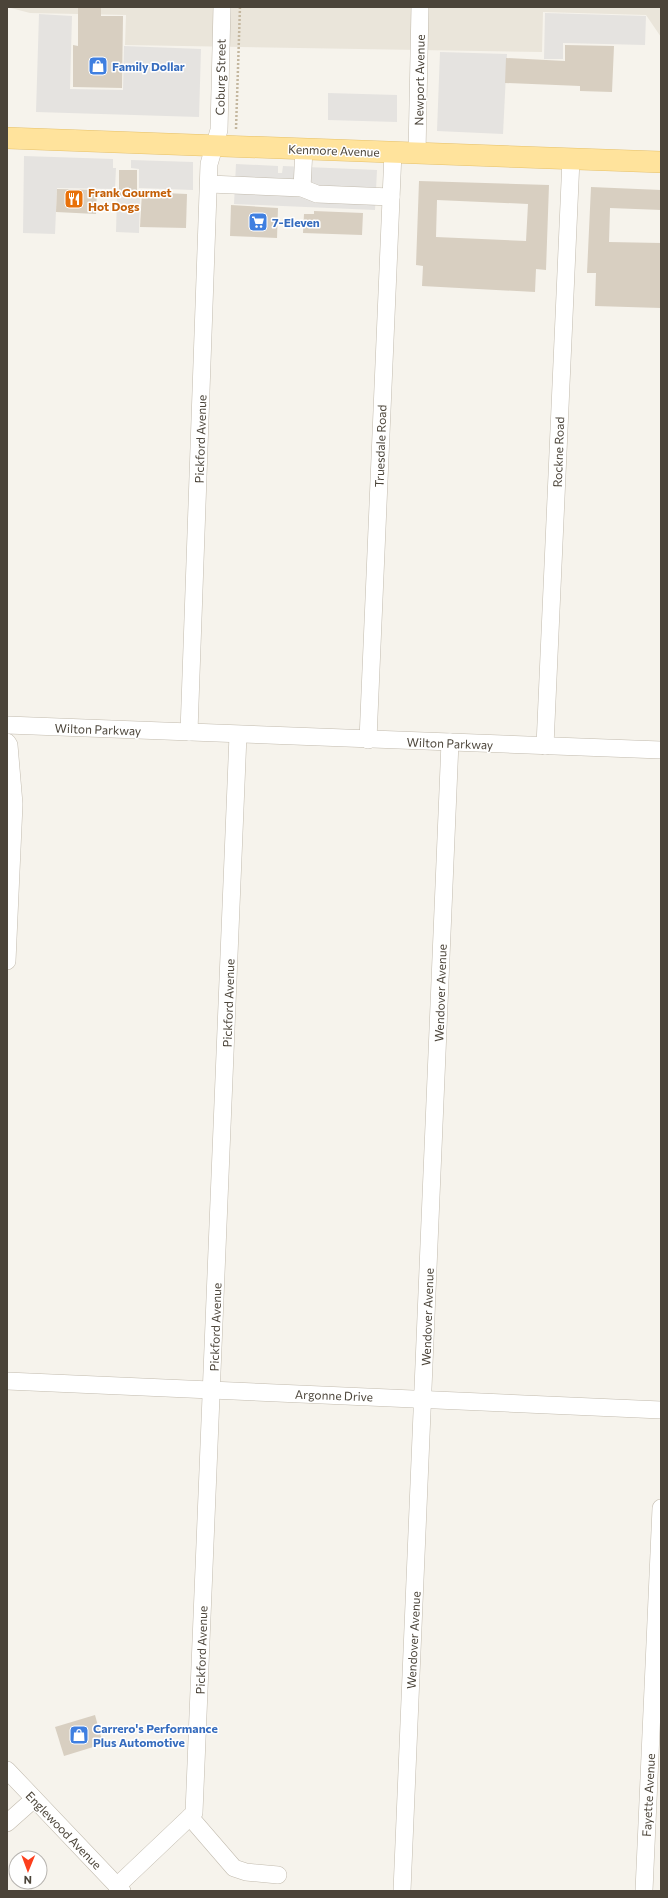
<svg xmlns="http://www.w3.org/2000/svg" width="668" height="1898" font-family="Commissioner,sans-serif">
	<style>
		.residential { fill: #eae5da }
		.parking { fill: #e5e3e0 }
		.building { fill: #d8cfc1; fill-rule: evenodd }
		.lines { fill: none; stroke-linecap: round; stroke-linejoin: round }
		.minor-casing { stroke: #c2bbae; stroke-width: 18 }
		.major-casing { stroke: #e6c16a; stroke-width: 22 }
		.path { stroke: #c4b79f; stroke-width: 2.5; stroke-dasharray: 2 2; stroke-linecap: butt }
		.minor { stroke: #fff; stroke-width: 17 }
		.major { stroke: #ffe39c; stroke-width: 21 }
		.labels { text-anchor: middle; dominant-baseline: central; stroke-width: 3; stroke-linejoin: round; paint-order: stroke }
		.shop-label { font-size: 12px; font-weight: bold; fill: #366cbe; stroke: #fff; text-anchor: start }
		.street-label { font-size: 12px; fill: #4b4439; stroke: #fff }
		.food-label { font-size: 12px; font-weight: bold; fill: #c56008; stroke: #fff; text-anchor: start }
	</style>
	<rect width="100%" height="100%" fill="#f6f3ec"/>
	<polygon class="residential" points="7,7 661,7 661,37 646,15 543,12 542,52 125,45 126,15 30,13"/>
	<g class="parking">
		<polygon points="545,13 646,16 645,45 563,43 563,59 544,59"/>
		<polygon points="39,14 72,16 70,89 123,90 124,46 201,49 199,117 36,112"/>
		<polygon points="440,52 507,54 503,134 437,131"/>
		<polygon points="328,93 397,95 397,122 328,120"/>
		<polygon points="24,156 113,159 113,168 116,168 115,189 57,188 55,234 23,233"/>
		<polygon points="131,160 193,162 193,190 139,188 139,169 131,168"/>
		<polygon points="236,164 278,166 278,173 282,173 283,166 377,170 375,210 234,204"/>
		<polygon points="117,197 140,198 139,233 116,232"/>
	</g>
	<g class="building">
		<polygon points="78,7 101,7 101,16 123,16 122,88 73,87 73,45 78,46"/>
		<polygon points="565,45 614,46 612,92 580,91 580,86 505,83 506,58 565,61"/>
		<rect x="119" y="170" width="18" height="26"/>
		<path d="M419,181L549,185L546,270L536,269L535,292L422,286L423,266L416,265ZM437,200L528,204L526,241L436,237Z"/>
		<polygon points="591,187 661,190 661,210 610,208 609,242 661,243 661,308 595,306 596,273 587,273"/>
		<polygon points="57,189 97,190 96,214 56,212"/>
		<polygon points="142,192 187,194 186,228 140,227"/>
		<polygon points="231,205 278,208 277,238 230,236"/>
		<polygon points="314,211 363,213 362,235 303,233 304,214 314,214"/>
		<polygon points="95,1715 103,1744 64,1756 55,1727"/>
	</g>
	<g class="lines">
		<defs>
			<g id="minor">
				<polyline points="417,153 420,7"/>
				<polyline points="209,184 302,188 317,194 391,197"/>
				<polyline points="302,188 304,149"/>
				<polyline points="7,725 661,750"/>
				<polyline points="189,732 209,164 219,130 222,7"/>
				<polyline points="368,740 393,152"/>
				<polyline points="7,742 9,745 14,804 7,961"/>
				<polyline points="545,746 571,159"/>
				<polyline points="7,1381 661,1410"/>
				<polyline points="7,1770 122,1891"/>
				<polyline points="190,1817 234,1868 246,1872 278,1875"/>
				<polyline points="7,1823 34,1799"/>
				<polyline points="117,1886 194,1813 238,735"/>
				<polyline points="402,1891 450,742"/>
				<polyline points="644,1891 661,1508"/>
			</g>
			<polyline id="major" points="7,138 661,162"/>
		</defs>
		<use href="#minor" class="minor-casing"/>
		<use href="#major" class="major-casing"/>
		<polyline class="path" points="236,129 240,7"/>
		<use href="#minor" class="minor"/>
		<use href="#major" class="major"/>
	</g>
	<defs>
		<symbol id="shop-square" viewBox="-11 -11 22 22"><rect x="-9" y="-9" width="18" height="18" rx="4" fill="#3f7fe0" stroke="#fff"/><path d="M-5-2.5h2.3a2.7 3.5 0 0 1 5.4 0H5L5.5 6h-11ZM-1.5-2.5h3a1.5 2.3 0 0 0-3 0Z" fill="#fff"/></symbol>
		<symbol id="restaurant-square" viewBox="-11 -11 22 22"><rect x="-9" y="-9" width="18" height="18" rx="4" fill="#e8710a" stroke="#fff"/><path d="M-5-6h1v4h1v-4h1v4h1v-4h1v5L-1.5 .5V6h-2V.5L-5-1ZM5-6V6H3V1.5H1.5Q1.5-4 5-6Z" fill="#fff"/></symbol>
		<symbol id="supermarket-square" viewBox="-11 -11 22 22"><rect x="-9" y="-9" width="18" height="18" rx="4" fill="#3f7fe0" stroke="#fff"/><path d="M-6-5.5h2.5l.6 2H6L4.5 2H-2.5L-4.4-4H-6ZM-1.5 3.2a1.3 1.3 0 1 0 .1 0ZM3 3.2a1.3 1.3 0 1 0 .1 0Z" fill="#fff"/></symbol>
	</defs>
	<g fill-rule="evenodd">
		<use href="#shop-square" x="87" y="55" width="22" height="22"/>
		<use href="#restaurant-square" x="63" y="188" width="22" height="22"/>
		<use href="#supermarket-square" x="247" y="211" width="22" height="22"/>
		<use href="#shop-square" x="68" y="1724" width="22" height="22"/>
	</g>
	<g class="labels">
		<g class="shop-label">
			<text x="112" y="66">Family Dollar</text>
			<text x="272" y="222">7-Eleven</text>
			<text x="93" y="1728">Carrero's Performance<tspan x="93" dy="14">Plus Automotive</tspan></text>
		</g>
		<g class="street-label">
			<text transform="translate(220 77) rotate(-89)">Coburg Street</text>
			<text transform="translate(419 80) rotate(-89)">Newport Avenue</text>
			<text transform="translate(334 150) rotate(2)">Kenmore Avenue</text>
			<text transform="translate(200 439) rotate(-88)">Pickford Avenue</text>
			<text transform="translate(380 446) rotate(-88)">Truesdale Road</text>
			<text transform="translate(558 452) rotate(-88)">Rockne Road</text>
			<text transform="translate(98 729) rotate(2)">Wilton Parkway</text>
			<text transform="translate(450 743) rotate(2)">Wilton Parkway</text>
			<text transform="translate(440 993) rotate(-88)">Wendover Avenue</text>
			<text transform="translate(228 1003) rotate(-88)">Pickford Avenue</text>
			<text transform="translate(427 1317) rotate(-88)">Wendover Avenue</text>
			<text transform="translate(215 1327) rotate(-88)">Pickford Avenue</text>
			<text transform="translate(334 1395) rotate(2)">Argonne Drive</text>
			<text transform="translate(413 1640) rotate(-87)">Wendover Avenue</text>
			<text transform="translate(201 1650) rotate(-88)">Pickford Avenue</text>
			<text transform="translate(648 1795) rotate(-87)">Fayette Avenue</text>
			<text transform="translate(64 1830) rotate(46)">Englewood Avenue</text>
		</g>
		<g class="food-label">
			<text x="88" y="192">Frank Gourmet<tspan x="88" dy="14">Hot Dogs</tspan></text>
		</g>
	</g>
	<rect width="668" height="1898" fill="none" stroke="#4b4439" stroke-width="16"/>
	<g transform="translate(28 1870) rotate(181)"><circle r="19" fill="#ffffff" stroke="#b7b4b0"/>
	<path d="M0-3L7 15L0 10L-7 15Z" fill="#fc3f1d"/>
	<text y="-6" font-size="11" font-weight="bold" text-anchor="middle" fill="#4b4439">N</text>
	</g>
</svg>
